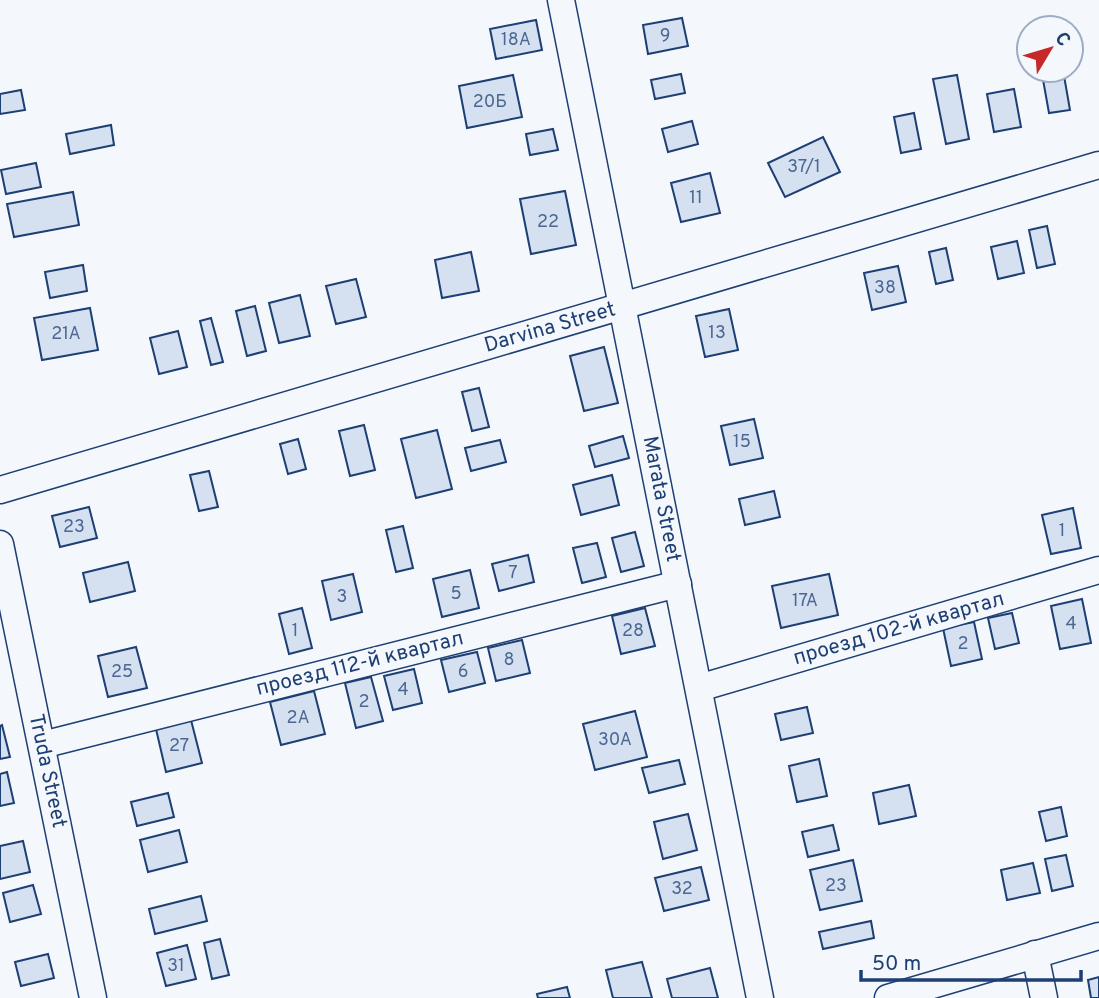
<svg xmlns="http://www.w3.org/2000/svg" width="1099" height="998" font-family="Overpass,sans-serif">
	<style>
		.building { fill: #d5e0f0; stroke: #1d3f73; stroke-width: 2 }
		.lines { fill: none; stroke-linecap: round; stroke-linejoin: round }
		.street-casing { stroke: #1d3f73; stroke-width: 29 }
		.street { stroke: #f4f7fb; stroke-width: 26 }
		.labels { text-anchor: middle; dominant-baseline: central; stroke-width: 5; stroke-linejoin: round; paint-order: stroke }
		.number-label { font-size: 18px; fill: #4b6792 }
		.street-label { font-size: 21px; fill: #1d3f73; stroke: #f4f7fb }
	</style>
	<rect width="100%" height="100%" fill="#f4f7fb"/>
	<g class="building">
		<polygon points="682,18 688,46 648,54 643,25"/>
		<polygon points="536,20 542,50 496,59 490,29"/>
		<polygon points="1063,70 1070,110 1049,113 1042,74"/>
		<polygon points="681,74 685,93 655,99 651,80"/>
		<polygon points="513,75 522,117 467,128 459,86"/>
		<polygon points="957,75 969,139 946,144 933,79"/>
		<polygon points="1014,89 1021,127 994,132 987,94"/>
		<polygon points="21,90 25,110 0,114 0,94"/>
		<polygon points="914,113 921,149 901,153 894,117"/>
		<polygon points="692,121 698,144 668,152 662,129"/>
		<polygon points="111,125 114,145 70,154 66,134"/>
		<polygon points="553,129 558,150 530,155 526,134"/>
		<polygon points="823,137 840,172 785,197 768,163"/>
		<polygon points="36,163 41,187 6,194 1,170"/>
		<polygon points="710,173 720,213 681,222 671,183"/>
		<polygon points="565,191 576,245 531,254 520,199"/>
		<polygon points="73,192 79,225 14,237 7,204"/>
		<polygon points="1047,226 1055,264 1037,268 1029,230"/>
		<polygon points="1017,241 1024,273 998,279 991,247"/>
		<polygon points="946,248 953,280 936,284 929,252"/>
		<polygon points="471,252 479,291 442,298 435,260"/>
		<polygon points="83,265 87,291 50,298 45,272"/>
		<polygon points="898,266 906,302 872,310 864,273"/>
		<polygon points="356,279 366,317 336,324 326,286"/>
		<polygon points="300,295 310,336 279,343 269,303"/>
		<polygon points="255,306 266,351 247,356 236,311"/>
		<polygon points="90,308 98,350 42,360 34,318"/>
		<polygon points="729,309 738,350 705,357 696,316"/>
		<polygon points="211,318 223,362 211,365 200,321"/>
		<polygon points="178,331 187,367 159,374 150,338"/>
		<polygon points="604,347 618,403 584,411 570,356"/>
		<polygon points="479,388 489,427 472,431 462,392"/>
		<polygon points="754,419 763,458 730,465 721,426"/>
		<polygon points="364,425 375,470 350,476 339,431"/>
		<polygon points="437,430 452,489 416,498 401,439"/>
		<polygon points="623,436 629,458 595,467 589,446"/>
		<polygon points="298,439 306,469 288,474 280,444"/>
		<polygon points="500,440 506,462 471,471 465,448"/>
		<polygon points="209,471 218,507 199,511 190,475"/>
		<polygon points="612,475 619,505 581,515 573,485"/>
		<polygon points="774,491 780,517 745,525 739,499"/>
		<polygon points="89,507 97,538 60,547 52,516"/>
		<polygon points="1073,508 1081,548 1051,554 1042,515"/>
		<polygon points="403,526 413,568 396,572 386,530"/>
		<polygon points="635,532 644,566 621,572 612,538"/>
		<polygon points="597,543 606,577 582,583 573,548"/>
		<polygon points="528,555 534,582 499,591 492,564"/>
		<polygon points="128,562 135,591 90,602 83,573"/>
		<polygon points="470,570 479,608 442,617 433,579"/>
		<polygon points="353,574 362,612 331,620 322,581"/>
		<polygon points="829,574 838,615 781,628 772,586"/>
		<polygon points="1082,599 1091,643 1060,649 1051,606"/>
		<polygon points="302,608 312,648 289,654 279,614"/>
		<polygon points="645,608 655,646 621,654 612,616"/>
		<polygon points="1012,613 1019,643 995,649 988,618"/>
		<polygon points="974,622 982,659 951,666 943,628"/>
		<polygon points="522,640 530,673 496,681 488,648"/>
		<polygon points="136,647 147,688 108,697 98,656"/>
		<polygon points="477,652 485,683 449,692 441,660"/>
		<polygon points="414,669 422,703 393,710 384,676"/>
		<polygon points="371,677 383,721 356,728 345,683"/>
		<polygon points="314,691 325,734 281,745 270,702"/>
		<polygon points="807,707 813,733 781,740 775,714"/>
		<polygon points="635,711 647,757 595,770 583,724"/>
		<polygon points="191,720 202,763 166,772 156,729"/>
		<polygon points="2,725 10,757 0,759 0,726"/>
		<polygon points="819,759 827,796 797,802 789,766"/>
		<polygon points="679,760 685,784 649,793 642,768"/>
		<polygon points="7,772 14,803 0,806 0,774"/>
		<polygon points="909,785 916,816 879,824 873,793"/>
		<polygon points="168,793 174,817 137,826 131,802"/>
		<polygon points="1061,807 1067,836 1046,841 1039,812"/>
		<polygon points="688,814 697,850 663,859 654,822"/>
		<polygon points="833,825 839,850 808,857 802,832"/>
		<polygon points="179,830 187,862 148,872 140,840"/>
		<polygon points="23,841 30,872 0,879 0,846"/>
		<polygon points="1066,855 1073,886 1052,891 1045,859"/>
		<polygon points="853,860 862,901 820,910 810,870"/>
		<polygon points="1033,863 1040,893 1007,900 1001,870"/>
		<polygon points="701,867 709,900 664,911 655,878"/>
		<polygon points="33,885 41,914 10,922 3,893"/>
		<polygon points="201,896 207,921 155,934 149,909"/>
		<polygon points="871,921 874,938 823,949 819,932"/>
		<polygon points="220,939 229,975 212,979 204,943"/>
		<polygon points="187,945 196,979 166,986 157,953"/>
		<polygon points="48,954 54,978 21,986 15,962"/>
		<polygon points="642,962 652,998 613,998 606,970"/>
		<polygon points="710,968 718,998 672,998 667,979"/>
		<polygon points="1099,977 1099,998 1091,998 1088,980"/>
		<polygon points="567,987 570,998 538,998 537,994"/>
	</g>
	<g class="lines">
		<defs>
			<g id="street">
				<polyline points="561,0 760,998"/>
				<polyline points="0,490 1099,165"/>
				<polyline points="0,544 93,998"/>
				<polyline points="699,688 1099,570"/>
				<polyline points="42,745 678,584"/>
				<polyline points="1035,954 1044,998"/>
				<polyline points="888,998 1099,936"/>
			</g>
		</defs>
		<use href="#street" class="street-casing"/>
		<use href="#street" class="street"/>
	</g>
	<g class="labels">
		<g class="number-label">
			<text x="665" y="36">9</text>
			<text x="516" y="40">18А</text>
			<text x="490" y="102">20Б</text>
			<text x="804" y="167">37/1</text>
			<text x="696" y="198">11</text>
			<text x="548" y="222">22</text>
			<text x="885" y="288">38</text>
			<text x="717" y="333">13</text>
			<text x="66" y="334">21А</text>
			<text x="742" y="442">15</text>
			<text x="74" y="527">23</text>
			<text x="1062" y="531">1</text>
			<text x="513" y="573">7</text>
			<text x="456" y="594">5</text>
			<text x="342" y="597">3</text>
			<text x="805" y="601">17А</text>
			<text x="1071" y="624">4</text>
			<text x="295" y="631">1</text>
			<text x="633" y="631">28</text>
			<text x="963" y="644">2</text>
			<text x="509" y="660">8</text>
			<text x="122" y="672">25</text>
			<text x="463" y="672">6</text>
			<text x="403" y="690">4</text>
			<text x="364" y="702">2</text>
			<text x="298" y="718">2А</text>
			<text x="615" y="740">30А</text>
			<text x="179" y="746">27</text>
			<text x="836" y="886">23</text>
			<text x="682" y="889">32</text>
			<text x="176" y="966">31</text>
		</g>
		<g class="street-label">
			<text transform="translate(550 328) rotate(-16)">Darvina Street</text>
			<text transform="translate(661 499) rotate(79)">Marata Street</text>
			<text transform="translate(899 629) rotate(-16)">проезд 102-й квартал</text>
			<text transform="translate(360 664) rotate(-14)">проезд 112-й квартал</text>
			<text transform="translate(47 771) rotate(78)">Truda Street</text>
		</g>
	</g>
	<g transform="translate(1050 49) rotate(52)"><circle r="33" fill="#f4f7fb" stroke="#9eadc5" stroke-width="2"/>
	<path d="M0-5L12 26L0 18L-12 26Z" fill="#c62828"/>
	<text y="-10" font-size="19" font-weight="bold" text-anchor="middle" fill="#1d3f73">С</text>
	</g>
	<path d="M861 970v10h220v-10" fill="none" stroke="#1d3f73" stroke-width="3.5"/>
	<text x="872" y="970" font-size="21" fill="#1d3f73" stroke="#f4f7fb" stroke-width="5" paint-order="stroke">50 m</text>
</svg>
